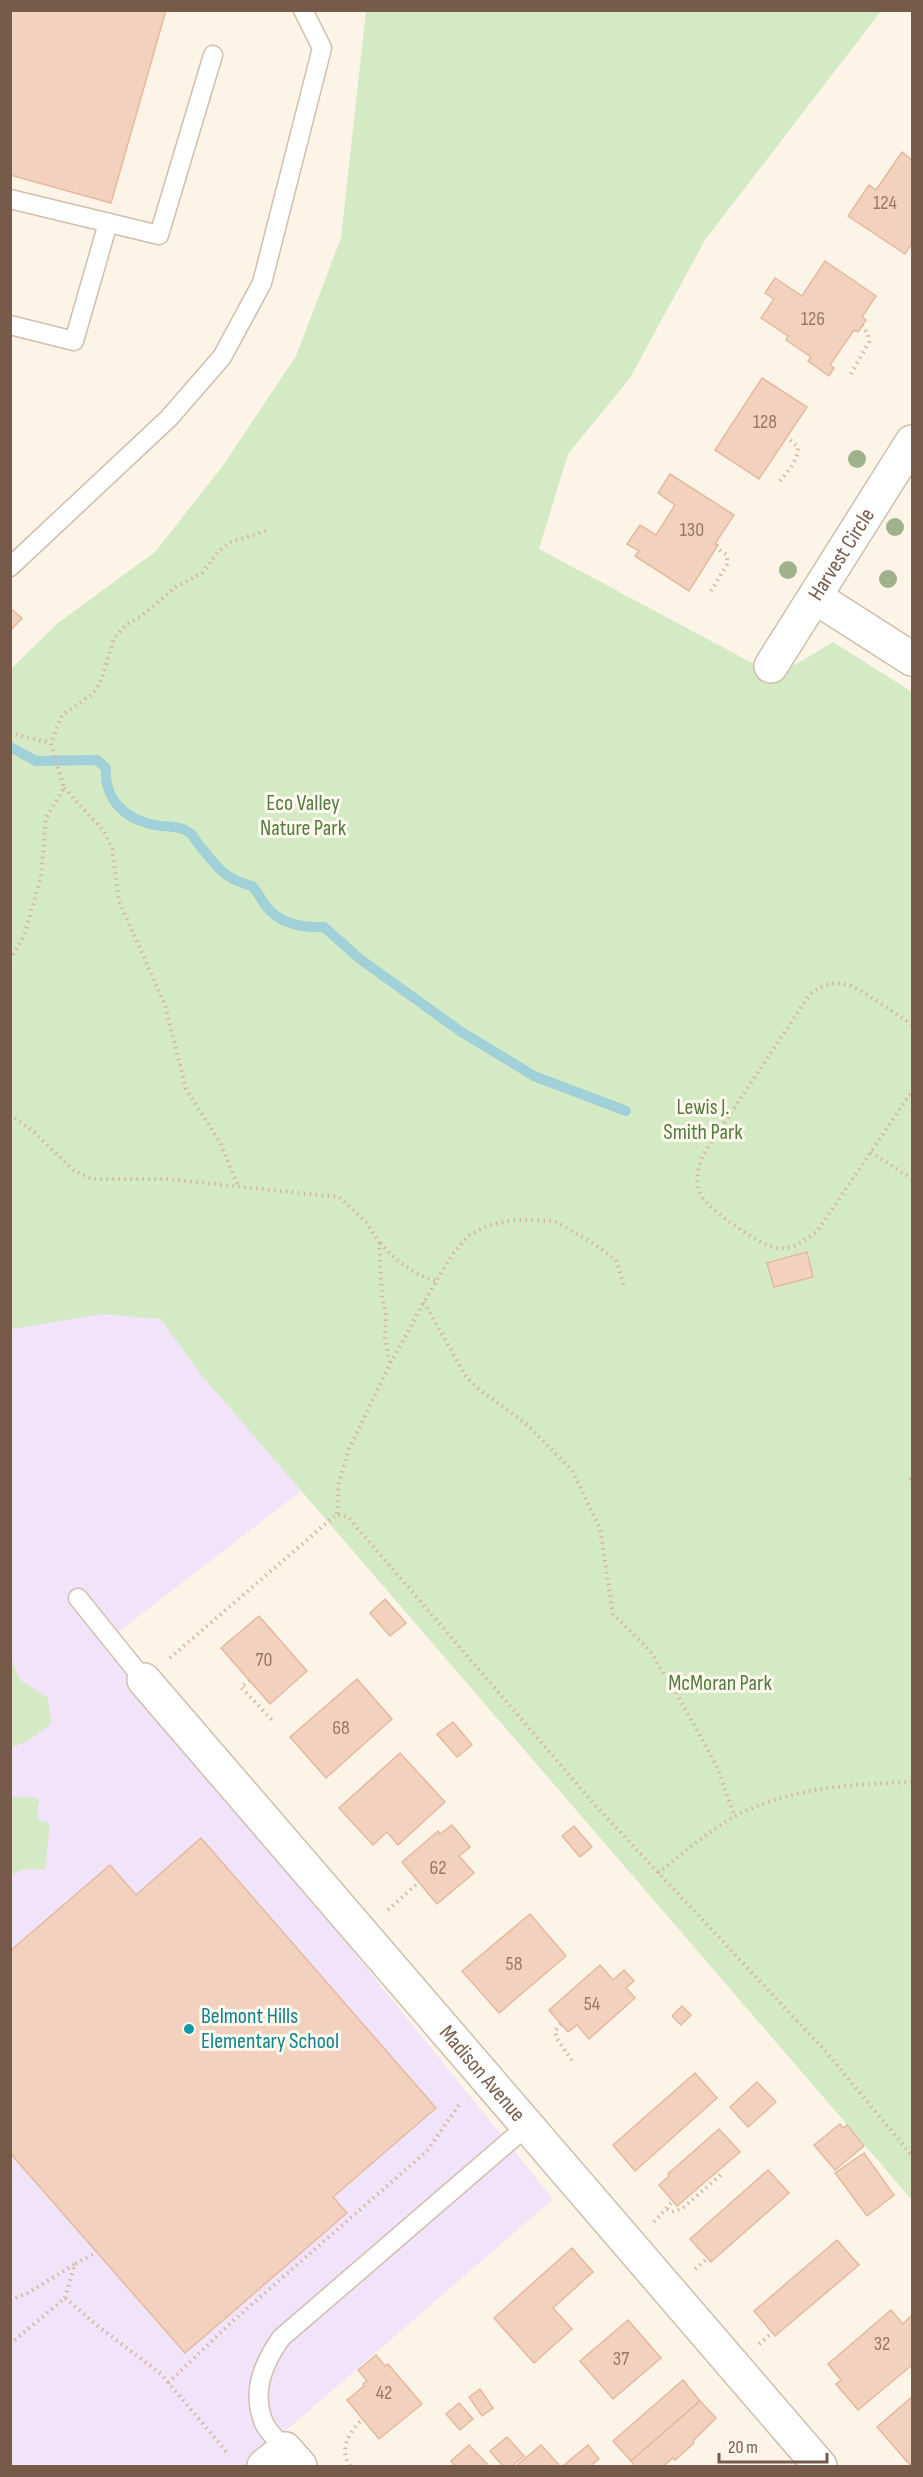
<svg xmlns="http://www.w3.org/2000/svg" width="923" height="2477" font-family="'Sofia Sans Condensed',sans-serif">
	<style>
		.education { fill: #f1e3f9 }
		.green { fill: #d4eac4 }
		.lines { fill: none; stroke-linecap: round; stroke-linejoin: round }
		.stream { stroke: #a0d0d8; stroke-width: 10 }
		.building { fill: #f2d2be; stroke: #e5b99e; stroke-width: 1.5 }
		.lane-casing { stroke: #d0beae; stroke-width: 21 }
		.street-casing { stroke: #d0beae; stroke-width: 36 }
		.path { stroke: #d7b6a0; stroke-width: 4; stroke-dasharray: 1.5 4.5; stroke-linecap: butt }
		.lane { stroke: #fff; stroke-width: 18 }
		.street { stroke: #fff; stroke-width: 33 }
		.tree { fill: #a0b28c }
		.culture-dot { fill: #0f9aa8; stroke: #fff8ed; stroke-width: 2 }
		.labels { text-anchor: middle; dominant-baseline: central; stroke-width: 6; stroke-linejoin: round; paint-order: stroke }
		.number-label { font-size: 20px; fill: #957867 }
		.street-label { font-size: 22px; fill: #765a4a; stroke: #fff8ed }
		.park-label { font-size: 22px; fill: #547c42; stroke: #fff8ed }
		.culture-label { font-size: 22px; fill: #0d838f; stroke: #fff8ed; text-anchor: start }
	</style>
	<rect width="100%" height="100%" fill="#fcf4e6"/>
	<polygon class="education" points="104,1249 301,1491 104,1643 553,2199 245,2466 11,2466 10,1328"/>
	<g class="green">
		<polygon points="366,11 881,11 705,240 630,378 568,454 539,549 773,674 798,663 833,642 912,692 912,2200 198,1371 161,1319 101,1314 11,1329 11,669 58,623 155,552 222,467 296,356 341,238"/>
		<polygon points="11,1659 20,1680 48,1698 51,1724 29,1740 11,1748"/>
		<path d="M11,1797H31L39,1800L37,1816L41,1821L50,1823L45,1870C32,1868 21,1867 11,1876Z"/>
	</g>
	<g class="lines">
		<path class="stream" d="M10,747L36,761L97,760L106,768C104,797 122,817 150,824C163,828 179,824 190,833C194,836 196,841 199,845C218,867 222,878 252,886C258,892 261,900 266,906C279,924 304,928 324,927L360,959L460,1031L534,1076L626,1111"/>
	</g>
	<g class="building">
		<polygon points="10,10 166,10 111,203 10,175"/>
		<polygon points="902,152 912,160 912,243 905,254 848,216 869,185 876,190"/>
		<polygon points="825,261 876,296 862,317 866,320 858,332 854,330 830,365 834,368 829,376 808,361 811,357 786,340 788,336 761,318 774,299 765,293 775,278 802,296"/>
		<polygon points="762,378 807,407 759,479 715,450"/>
		<polygon points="670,474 734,515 715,544 718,545 716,548 689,591 635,556 639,551 627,544 640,525 656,535 675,505 658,493"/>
		<polygon points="10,608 22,618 10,631"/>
		<polygon points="807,1252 813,1277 774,1287 767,1263"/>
		<polygon points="385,1599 406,1623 390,1636 370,1613"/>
		<polygon points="259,1616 307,1671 270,1704 221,1648"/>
		<polygon points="357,1679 392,1719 326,1778 290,1737"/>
		<polygon points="453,1722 472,1745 457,1757 437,1734"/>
		<polygon points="400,1753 445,1802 398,1845 387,1832 373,1845 339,1808"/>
		<polygon points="452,1825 470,1847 459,1856 474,1873 437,1904 402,1862 438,1831 440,1834"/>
		<polygon points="574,1826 592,1847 580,1857 562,1836"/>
		<polygon points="201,1838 436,2108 333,2197 347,2213 185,2353 10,2153 10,1951 110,1865 136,1895"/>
		<polygon points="530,1914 566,1956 499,2013 462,1971"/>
		<polygon points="600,1965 613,1980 624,1970 634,1981 626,1988 635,1998 589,2039 577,2025 568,2032 549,2010"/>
		<polygon points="682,2006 691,2015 681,2025 672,2016"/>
		<polygon points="695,2073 717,2098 635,2171 613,2145"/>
		<polygon points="757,2082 776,2102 748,2127 730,2107"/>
		<polygon points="840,2124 843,2128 847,2125 864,2146 835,2170 814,2145"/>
		<polygon points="719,2129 740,2152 677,2206 659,2185 669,2176 668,2174"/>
		<polygon points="864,2153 894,2195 867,2216 835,2173"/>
		<polygon points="768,2170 789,2193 711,2262 690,2239"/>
		<polygon points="837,2240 859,2265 775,2336 754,2311"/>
		<polygon points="572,2248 593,2272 553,2308 572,2329 534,2363 494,2318"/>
		<polygon points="891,2310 903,2324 912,2315 912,2365 858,2410 836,2384 841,2380 828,2364"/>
		<polygon points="628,2320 661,2358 613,2399 580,2361"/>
		<polygon points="376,2355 385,2366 388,2364 422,2404 379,2439 347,2400 364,2386 363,2384 367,2381 358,2370"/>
		<polygon points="683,2380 700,2401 631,2461 613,2441"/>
		<polygon points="480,2389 493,2408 482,2416 469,2397"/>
		<polygon points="912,2397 912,2466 911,2466 877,2427"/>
		<polygon points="700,2401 716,2418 693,2441 694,2443 675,2460 673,2458 663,2466 635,2466 631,2461"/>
		<polygon points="459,2403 473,2419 460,2430 446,2414"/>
		<polygon points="507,2437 524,2456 512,2466 503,2466 490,2451"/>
		<polygon points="469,2445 489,2466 455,2466 451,2461"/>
		<polygon points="541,2445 560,2466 516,2466"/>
		<polygon points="588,2445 599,2459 590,2466 563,2466"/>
	</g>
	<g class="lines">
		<defs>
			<g id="lane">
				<polyline points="10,199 159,235 213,55"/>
				<polyline points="10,325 74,341 108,223"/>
				<polyline points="10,567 169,418 222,357 262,283 322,48 303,10"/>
				<polyline points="78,1598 144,1680"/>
				<path d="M285,2449C278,2441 268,2432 264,2423C251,2392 263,2364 281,2338L527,2126"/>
			</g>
			<g id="street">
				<polyline points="815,597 912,659"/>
				<path id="s1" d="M771,666L912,442"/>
				<path id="s2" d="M144,1680L820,2466"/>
				<polyline points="264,2466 285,2449 300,2466"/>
			</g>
		</defs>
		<use href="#lane" class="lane-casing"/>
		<use href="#street" class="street-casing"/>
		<g class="path">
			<polyline points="851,374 869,342 868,334 862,326"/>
			<path d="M780,481C788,471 798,460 798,447L787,437"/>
			<polyline points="711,591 728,563 726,554 716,548"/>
			<polyline points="10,733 51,743"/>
			<polyline points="64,788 104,831 112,849 119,901 165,1005 186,1089 220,1142 238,1186"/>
			<polyline points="10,960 24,936 41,877 46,818 64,788 51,743 62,715 94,693 102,678 114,638 127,624 140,617 176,587 202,573 219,551 231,542 269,530"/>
			<path d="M912,1025C901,1017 889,1009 877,1001C852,985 837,974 810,994L703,1155C698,1168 694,1182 701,1195C709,1210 760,1246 777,1248C793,1250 806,1240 818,1230L912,1091"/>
			<polyline points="10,1114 35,1133 74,1171 93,1179 168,1179 339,1197 366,1222 379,1242 382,1298 386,1313 385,1338 390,1364"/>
			<polyline points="871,1152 912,1179"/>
			<path d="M380,1243C397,1261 412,1274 436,1281"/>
			<polyline points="424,1302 466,1377 481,1391 524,1422 572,1470 600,1529 613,1614 650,1651 677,1694 717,1767 735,1817"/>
			<polyline points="910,1478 912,1480"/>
			<polyline points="337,1514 339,1483 349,1449 390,1364 424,1302 452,1255 468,1236 488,1225 514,1220 555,1221 594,1244 616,1260 624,1286"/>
			<polyline points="170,1658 337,1514 348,1517 595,1805 828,2054 912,2156"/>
			<polyline points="250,1681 241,1687 272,1720"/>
			<path d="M658,1873C682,1854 706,1833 732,1818C784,1788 854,1784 912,1782"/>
			<polyline points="388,1910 419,1882"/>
			<polyline points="561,2024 555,2031 557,2039 573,2062"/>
			<polyline points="667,2209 672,2212 683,2208 724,2172"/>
			<polyline points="654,2222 673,2201"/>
			<polyline points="695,2269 708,2258"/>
			<polyline points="65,2298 75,2264 97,2252"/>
			<polyline points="10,2300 28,2293 75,2264"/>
			<polyline points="10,2344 65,2298 99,2327 161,2374 229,2455"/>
			<polyline points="759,2344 772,2333"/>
			<polyline points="168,2383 234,2320 427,2151 461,2102"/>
			<path d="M350,2466C338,2450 350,2430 363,2419"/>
		</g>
		<use href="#lane" class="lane"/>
		<use href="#street" class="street"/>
	</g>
	<g class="tree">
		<circle cx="857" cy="459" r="9"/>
		<circle cx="895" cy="527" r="9"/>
		<circle cx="788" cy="570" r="9"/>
		<circle cx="888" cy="579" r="9"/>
	</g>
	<circle class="culture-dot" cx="189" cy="2029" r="6"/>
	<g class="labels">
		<g class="number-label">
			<text x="885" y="203">124</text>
			<text x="813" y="319">126</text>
			<text x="765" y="422">128</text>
			<text x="692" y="530">130</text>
			<text x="264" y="1660">70</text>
			<text x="341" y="1728">68</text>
			<text x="438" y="1868">62</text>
			<text x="514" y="1964">58</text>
			<text x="592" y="2004">54</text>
			<text x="882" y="2344">32</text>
			<text x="621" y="2359">37</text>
			<text x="384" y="2393">42</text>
		</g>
		<g class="street-label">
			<text stroke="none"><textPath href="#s1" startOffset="132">Harvest Circle</textPath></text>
			<text stroke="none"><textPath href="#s2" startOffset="519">Madison Avenue</textPath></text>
		</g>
		<g class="park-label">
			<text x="303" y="803">Eco Valley<tspan x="303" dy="25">Nature Park</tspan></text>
			<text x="703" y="1107">Lewis J.<tspan x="703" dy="25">Smith Park</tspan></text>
			<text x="720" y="1683">McMoran Park</text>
		</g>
		<g class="culture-label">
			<text x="201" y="2016">Belmont Hills<tspan x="201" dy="25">Elementary School</tspan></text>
		</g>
	</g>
	<rect width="923" height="2477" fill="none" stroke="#765a4a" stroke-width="24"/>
	<path d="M719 2453v9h108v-9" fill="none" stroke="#765a4a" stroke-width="3"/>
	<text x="728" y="2453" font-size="18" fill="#765a4a" stroke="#fff8ed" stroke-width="4.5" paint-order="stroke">20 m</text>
</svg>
